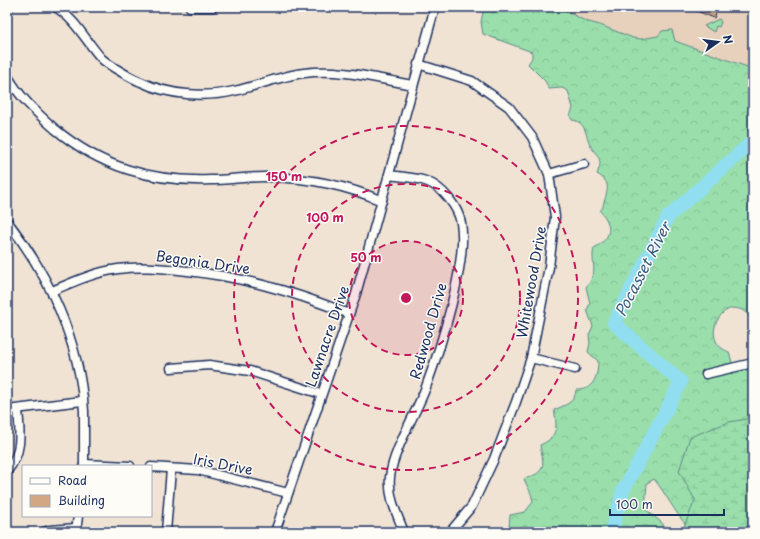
<svg xmlns="http://www.w3.org/2000/svg" width="760" height="539" font-family="'Playpen Sans',sans-serif">
	<style>
		.built { fill: #e7d1bc }
		.grass { fill: url(#grass-tufts); stroke: #5a8784 }
		.forest { fill: url(#forest-crowns); stroke: #5a8784 }
		.wetland { fill: url(#wetland-marsh); stroke: #5a8784 }
		.lines { fill: none; stroke-linecap: round; stroke-linejoin: round }
		.river { stroke: #90deef; stroke-width: 14 }
		.building { fill: url(#building-hatch); stroke: #1b2f5e }
		.minor-casing { stroke: #1b2f5e; stroke-width: 11 }
		.minor { stroke: #fdfcf7; stroke-width: 8 }
		.ring { fill: none; stroke: #c2185b; stroke-width: 2; stroke-dasharray: 7 5 }
		.labels { text-anchor: middle; dominant-baseline: central; stroke-width: 3; stroke-linejoin: round; paint-order: stroke }
		.street-label { font-size: 14px; fill: #1b2f5e; stroke: #fdfcf7 }
		.water-label { font-size: 15px; font-style: italic; fill: #385b82; stroke: #fdfcf7 }
		.centre { fill: #c2185b; stroke: #fdfcf7; stroke-width: 2 }
		.ring-label { font-size: 12px; text-anchor: middle; font-weight: bold; fill: #c2185b; stroke: #fdfcf7; stroke-width: 3; stroke-linejoin: round; paint-order: stroke }
	</style>
	<defs>
		<pattern id="grass-tufts" width="24" height="20" patternUnits="userSpaceOnUse"><rect width="24" height="20" fill="#9adfab"/><path d="M3 7l-1-3M5 7V3M7 7l1-3M15 17l-1-3M17 17v-4M19 17l1-3" fill="none" stroke="#84c096"/></pattern>
		<pattern id="forest-crowns" width="20" height="18" patternUnits="userSpaceOnUse"><rect width="20" height="18" fill="#9adfab"/><path d="M2 6a3 3 0 1 1 6 0M12 15a3 3 0 1 1 6 0" fill="none" stroke="#84c096"/></pattern>
		<pattern id="wetland-marsh" width="20" height="14" patternUnits="userSpaceOnUse"><rect width="20" height="14" fill="#9adfab"/><path d="M1 5h8M5 5V1M11 12h8M15 12V8" fill="none" stroke="#84c096"/></pattern>
		<pattern id="building-hatch" width="6" height="6" patternUnits="userSpaceOnUse"><rect width="6" height="6" fill="#d1a883"/><path d="M-1 1l2-2M0 6l6-6M5 7l2-2" fill="none" stroke="#a9896e"/></pattern>
	</defs>
	<rect width="100%" height="100%" fill="#f0e3d4"/>
	<filter id="ink" filterUnits="userSpaceOnUse"><feTurbulence type="fractalNoise" baseFrequency=".025" numOctaves="2"/><feDisplacementMap in="SourceGraphic" scale="8" xChannelSelector="R" yChannelSelector="G"/><feConvolveMatrix kernelMatrix="1 2 1 2 8 2 1 2 1" color-interpolation-filters="sRGB"/></filter>
	<g filter="url(#ink)">
		<polygon class="built" points="559,7 753,7 753,69 675,41 658,36 641,40 633,38 600,25 585,21"/>
		<polygon class="grass" points="719,19 721,22 719,27 716,26 714,32 704,26"/>
		<path class="forest" d="M484,7H559L585,21L600,25L633,38L641,39L658,36L662,31L672,30L675,41L753,69V322C751,319 748,314 745,312C722,295 698,341 729,352L733,366L748,365L753,384V532L687,526C674,511 666,494 654,479L647,483L645,509L661,522L670,532H506L509,527L510,515L525,512L533,502C531,490 528,489 524,479C547,472 544,466 540,445C557,438 558,427 554,410C565,405 575,403 576,390C594,391 598,375 598,361L588,352L590,343L589,335L593,326L587,310L590,303L586,287C600,271 590,263 594,248C611,239 614,226 600,211C603,208 603,206 604,202C608,189 611,182 597,174C598,171 600,167 600,164C600,156 595,153 591,147C585,136 587,122 572,120L570,116L573,108L568,91L562,88L549,89L545,81L528,64L532,58V52L483,34L481,22Z"/>
		<polygon class="wetland" points="753,418 753,532 682,532 695,500 679,471 690,437 729,422"/>
		<g class="lines">
			<polyline class="river" points="611,532 623,491 681,382 614,323 668,217 753,141"/>
		</g>
		<polygon class="building" points="687,7 719,7 714,18"/>
		<g class="lines">
			<defs>
				<g id="minor">
					<path d="M55,7C75,18 87,43 102,59C110,66 131,78 141,82C168,95 205,98 234,91C257,86 280,76 304,73C341,68 377,79 413,85"/>
					<polyline points="190,7 213,7"/>
					<polyline points="7,9 9,7"/>
					<polyline points="418,64 472,81 509,107 532,137 549,174 555,217 549,267 531,358 516,402 494,459 472,506 450,532"/>
					<path d="M7,75C19,97 37,113 55,129C101,167 151,182 210,180C230,180 250,176 270,177C308,178 348,186 382,201"/>
					<polyline points="549,174 584,164"/>
					<path d="M389,175C401,177 417,177 428,182C443,188 458,207 461,223C468,262 440,349 426,387C416,414 393,450 390,477C388,497 397,514 404,532"/>
					<path d="M7,221C49,275 80,342 84,411C84,429 84,448 84,466"/>
					<path d="M52,291C73,282 95,272 118,269C139,266 159,268 179,270C240,276 292,291 349,314"/>
					<polyline points="531,358 575,369"/>
					<polyline points="171,368 209,365 250,371 321,394"/>
					<polyline points="706,374 753,363"/>
					<polyline points="7,410 82,401"/>
					<polyline points="84,464 130,466"/>
					<polyline points="151,467 198,470 288,493"/>
					<path d="M7,471C23,453 20,432 18,410"/>
					<polyline points="44,532 50,530 76,528"/>
					<polyline points="76,532 78,516"/>
					<polyline points="166,532 171,469"/>
					<polyline points="275,532 356,294 435,7"/>
				</g>
			</defs>
			<use href="#minor" class="minor-casing"/>
			<use href="#minor" class="minor"/>
		</g>
	</g>
	<circle cx="406" cy="298" r="57" fill="#c2185b" fill-opacity=".12"/>
	<g class="ring">
		<circle cx="406" cy="298" r="57"/>
		<circle cx="406" cy="298" r="114"/>
		<circle cx="406" cy="298" r="172"/>
	</g>
	<g class="labels">
		<g class="street-label">
			<text transform="translate(203 262) rotate(8)">Begonia Drive</text>
			<text transform="translate(531 282) rotate(-80)">Whitewood Drive</text>
			<text transform="translate(428 331) rotate(-74)">Redwood Drive</text>
			<text transform="translate(327 336) rotate(-71)">Lawnacre Drive</text>
			<text transform="translate(223 464) rotate(11)">Iris Drive</text>
		</g>
		<g class="water-label">
			<text transform="translate(642 269) rotate(-63)">Pocasset River</text>
		</g>
	</g>
	<circle cx="406" cy="298" r="6" class="centre"/>
	<g class="ring-label">
		<text x="284" y="181">150 m</text>
		<text x="325" y="222">100 m</text>
		<text x="366" y="262">50 m</text>
	</g>
	<rect width="760" height="539" fill="none" stroke="#fdfcf7" stroke-width="24"/>
	<rect x="12" y="12" width="736" height="515" fill="none" stroke="#1b2f5e" stroke-width="1.5" filter="url(#ink)"/>
	<rect x="22" y="465" width="130" height="52" fill="#fdfcf7" stroke="#a3aaba"/>
	<rect x="30" y="478" width="20" height="6" fill="#fdfcf7" stroke="#a3aaba"/>
	<text x="58" y="485" font-size="12" fill="#1b2f5e">Road</text>
	<rect x="30" y="495" width="20" height="12" fill="#d1a883" stroke="#a3aaba"/>
	<text x="58" y="505" font-size="12" fill="#1b2f5e">Building</text>
	<g transform="translate(718 42) rotate(76)" stroke="#fdfcf7" stroke-width="3" paint-order="stroke">
	<path d="M0-3L7 15L0 10L-7 15Z" fill="#1b2f5e"/>
	<text y="-6" font-size="11" font-weight="bold" text-anchor="middle" fill="#1b2f5e">N</text>
	</g>
	<path d="M610 509v6h114v-6" fill="none" stroke="#1b2f5e" stroke-width="2"/>
	<text x="616" y="509" font-size="12" fill="#1b2f5e" stroke="#fdfcf7" stroke-width="3" paint-order="stroke">100 m</text>
</svg>
